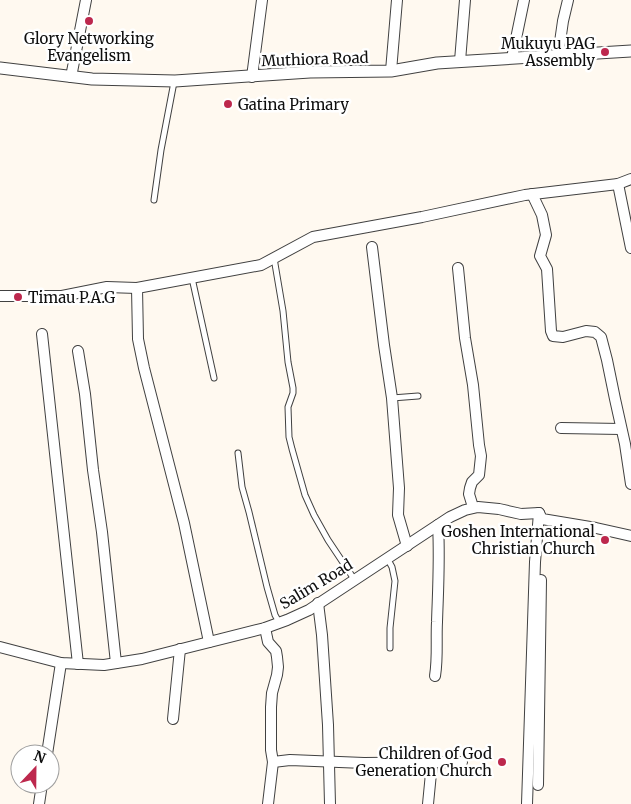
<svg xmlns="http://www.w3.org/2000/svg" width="631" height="804" font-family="Merriweather,serif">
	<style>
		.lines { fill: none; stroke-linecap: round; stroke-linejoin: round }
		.service-casing { stroke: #414141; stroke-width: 7 }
		.minor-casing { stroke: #414141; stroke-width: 12 }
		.tertiary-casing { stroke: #414141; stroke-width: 13 }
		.service { stroke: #fff; stroke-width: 5 }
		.minor { stroke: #fff; stroke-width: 10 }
		.tertiary { stroke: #fff; stroke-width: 11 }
		.poi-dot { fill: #bd284d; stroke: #fff; stroke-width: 2 }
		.labels { text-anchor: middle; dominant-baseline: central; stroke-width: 5; stroke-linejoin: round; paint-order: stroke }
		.poi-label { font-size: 15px; fill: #0e0e0e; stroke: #fff; text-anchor: end }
		.street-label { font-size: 15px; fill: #0e0e0e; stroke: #fff }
	</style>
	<rect width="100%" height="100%" fill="#fff9f0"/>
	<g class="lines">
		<defs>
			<g id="service">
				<polyline points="154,200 161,150 174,82"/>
				<polyline points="274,258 283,311 288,362 293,388 293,393 288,407 289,437 292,449 305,495 314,515 328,540 354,579"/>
				<polyline points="192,278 214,378"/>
				<polyline points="392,398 418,396"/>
				<polyline points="238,453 242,487 249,512 267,587 275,615 279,622"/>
				<polyline points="387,558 392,567 395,581 390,628 390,648"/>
			</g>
			<g id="minor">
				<polyline points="558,56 563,21 568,0"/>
				<polyline points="512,58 524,0"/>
				<polyline points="460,61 465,0"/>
				<polyline points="391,71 397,0"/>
				<polyline points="71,77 86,0"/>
				<polyline points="252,77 262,0"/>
				<polyline points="618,184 631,248"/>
				<polyline points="532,194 542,215 546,235 540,256 547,269 551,331 553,336 563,337 586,331 595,332 601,337 607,360 615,399 625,444 631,484"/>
				<polyline points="372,247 384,345 392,398 399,488 398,515 407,546"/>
				<polyline points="458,268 465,338 473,385 479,445 481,456 479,475 472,482 470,488 469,494 473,507"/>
				<polyline points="0,296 62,296 107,287 137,288"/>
				<polyline points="42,334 78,664"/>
				<polyline points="78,351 85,394 93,470 102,532 116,663"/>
				<polyline points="561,428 621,429"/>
				<polyline points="318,603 322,635 328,725 330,804"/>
				<polyline points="265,628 268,642 276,651 277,657 278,667 277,675 272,693 271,707 271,750 273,762 268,804"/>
				<polyline points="209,642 184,523 144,368 138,339 137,288 261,265 313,237 422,217 525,195 618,184 631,179"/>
				<polyline points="0,647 61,663 104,665 142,659 265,628 287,620 309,610 450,517 465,510 478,507 499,509 521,514 539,513 542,519 596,528 631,536"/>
				<path d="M435,676C438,658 436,640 437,622C438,590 440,558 438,525"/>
				<polyline points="173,719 180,649"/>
				<polyline points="47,754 61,663"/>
				<polyline points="273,762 290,760 364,763 462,762"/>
				<polyline points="538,785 541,580"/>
				<polyline points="39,804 42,784"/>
				<polyline points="428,804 432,763"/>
				<polyline points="527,804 535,562 539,513"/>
			</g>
			<polyline id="tertiary" points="0,68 92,79 175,81 310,72 391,71 437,63 631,51"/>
		</defs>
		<use href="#service" class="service-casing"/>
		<use href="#minor" class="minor-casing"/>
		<use href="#tertiary" class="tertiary-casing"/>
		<use href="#service" class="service"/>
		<use href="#minor" class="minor"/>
		<use href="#tertiary" class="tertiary"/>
	</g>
	<g class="poi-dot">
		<circle cx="89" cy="21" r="5"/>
		<circle cx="605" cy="52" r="5"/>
		<circle cx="228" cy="104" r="5"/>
		<circle cx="18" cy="297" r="5"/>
		<circle cx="605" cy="540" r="5"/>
		<circle cx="502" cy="762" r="5"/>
	</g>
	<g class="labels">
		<g class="poi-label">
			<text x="89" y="38" text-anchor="middle">Glory Networking<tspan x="89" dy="17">Evangelism</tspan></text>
			<text x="595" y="43">Mukuyu PAG<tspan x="595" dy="17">Assembly</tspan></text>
			<text x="238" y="104" text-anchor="start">Gatina Primary</text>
			<text x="28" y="297" text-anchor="start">Timau P.A.G</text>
			<text x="595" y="531">Goshen International<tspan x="595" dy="17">Christian Church</tspan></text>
			<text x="492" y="753">Children of God<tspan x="492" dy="17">Generation Church</tspan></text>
		</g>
		<g class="street-label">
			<text transform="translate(315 59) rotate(-2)">Muthiora Road</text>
			<text transform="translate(316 584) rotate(-31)">Salim Road</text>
		</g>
	</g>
	<g transform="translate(35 769) rotate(22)"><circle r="24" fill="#ffffff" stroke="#9f9f9f"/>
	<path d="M0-4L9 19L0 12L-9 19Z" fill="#bd284d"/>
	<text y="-8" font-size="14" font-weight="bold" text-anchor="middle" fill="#0e0e0e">N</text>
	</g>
</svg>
